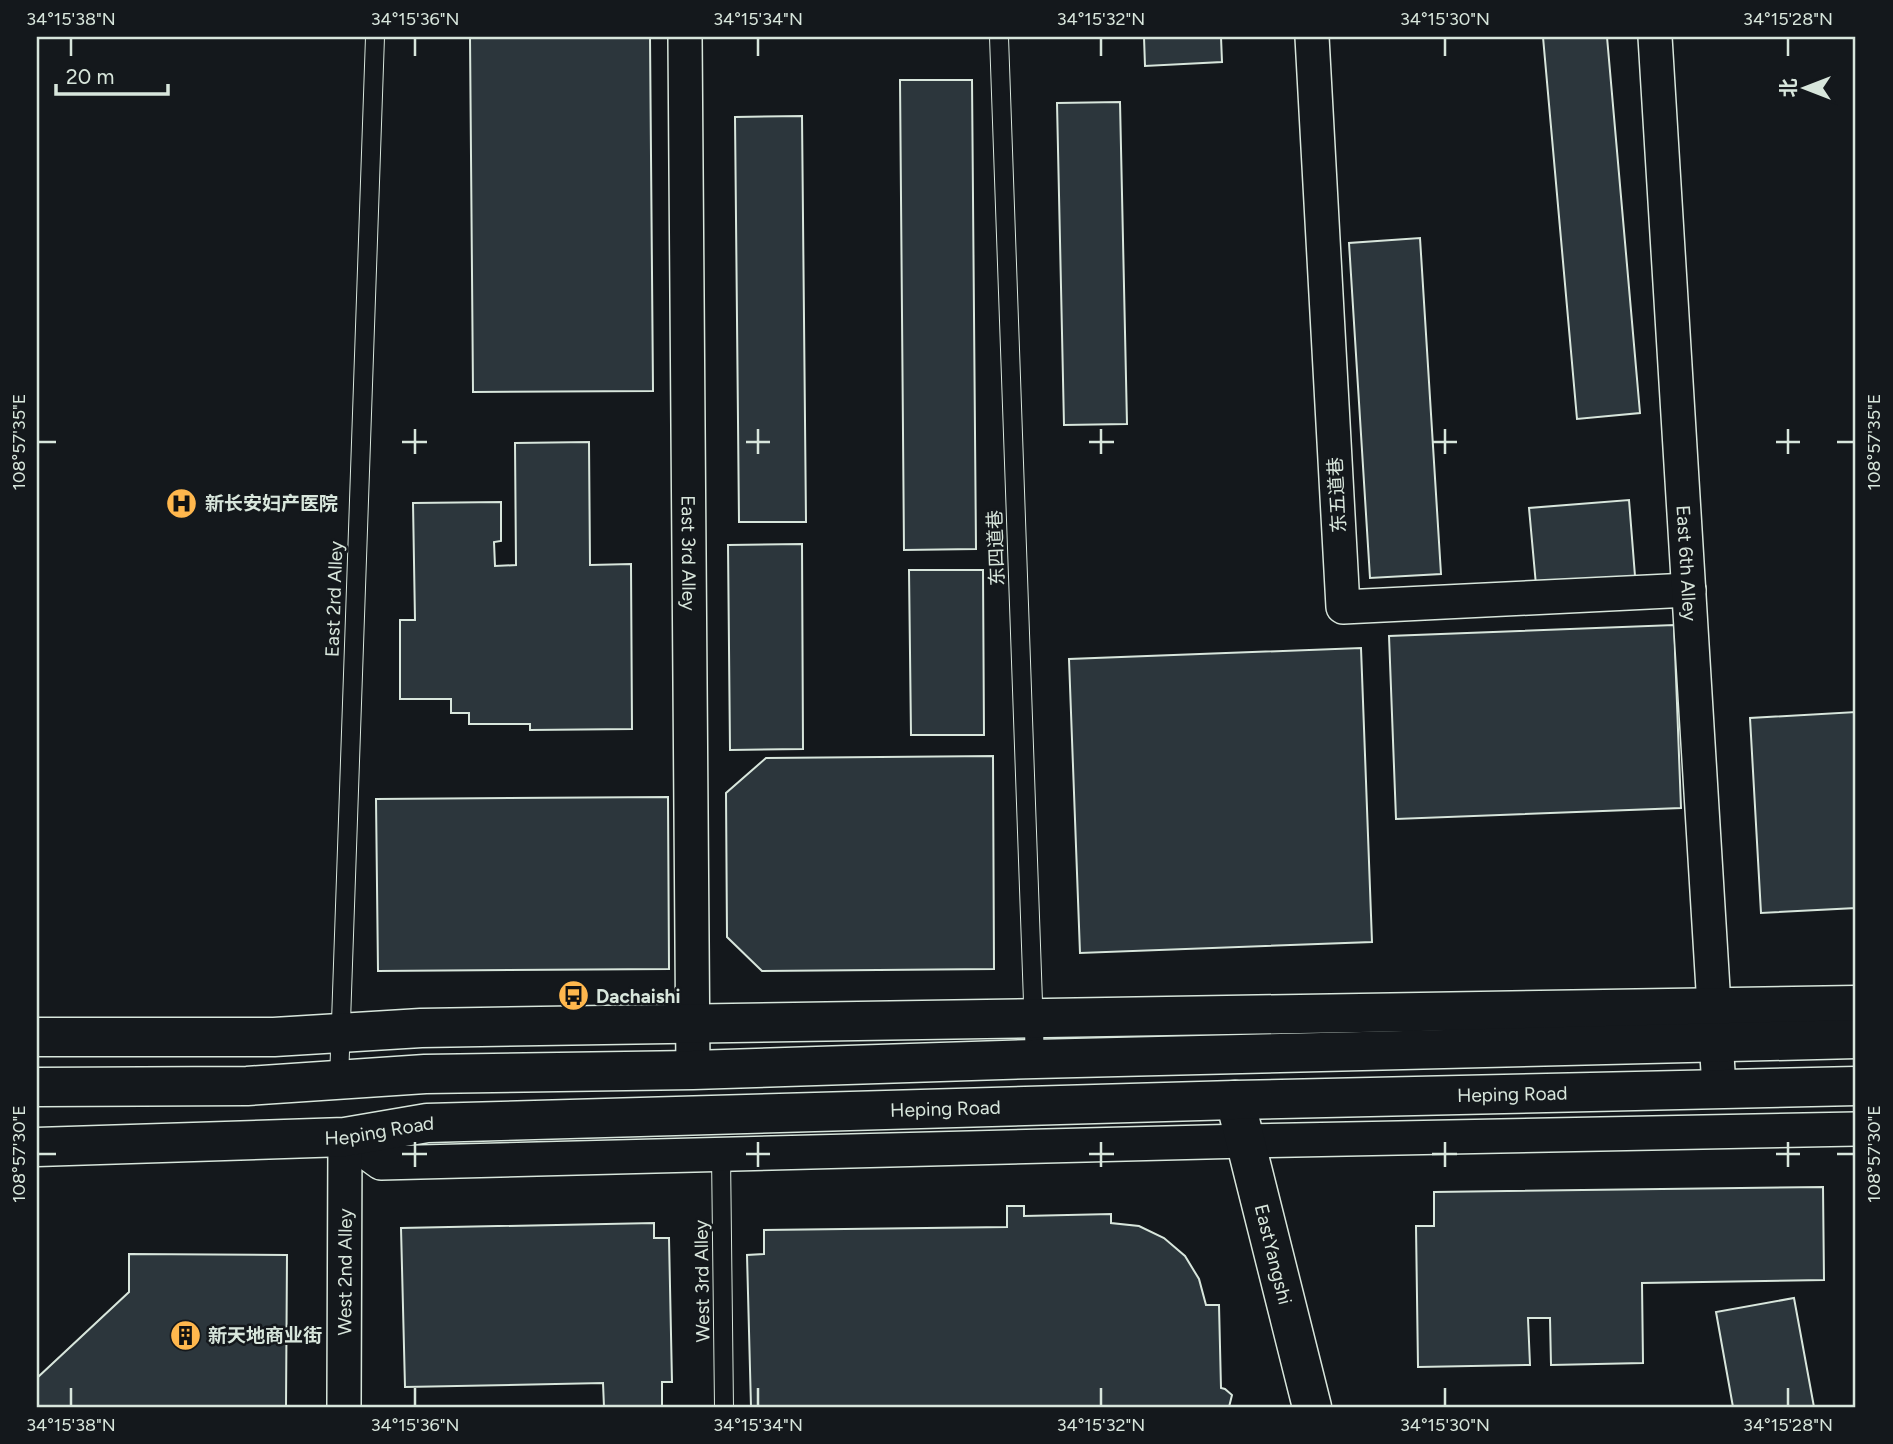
<svg xmlns="http://www.w3.org/2000/svg" width="1893" height="1444" font-family="Figtree,'Noto Sans SC',sans-serif">
	<style>
		.building { fill: #2c363c; stroke: #d8e6dc; stroke-width: 2 }
		.lines { fill: none; stroke-linecap: round; stroke-linejoin: round }
		.lane-casing { stroke: #d8e6dc; stroke-width: 20 }
		.street-casing { stroke: #d8e6dc; stroke-width: 36 }
		.secondary-casing { stroke: #d8e6dc; stroke-width: 41 }
		.lane { stroke: #14181c; stroke-width: 18 }
		.street { stroke: #14181c; stroke-width: 33 }
		.secondary { stroke: #14181c; stroke-width: 38 }
		.ticks { fill: none; stroke: #d8e6dc; stroke-width: 2.5 }
		.labels { text-anchor: middle; dominant-baseline: central; stroke-width: 5; stroke-linejoin: round; paint-order: stroke }
		.street-label { font-size: 19px; fill: #d8e6dc; stroke: #14181c }
		.poi-label { font-size: 19px; font-weight: bold; fill: #d8e6dc; stroke: #14181c; text-anchor: start }
		.neatline { fill: none; stroke: #d8e6dc; stroke-width: 2.5 }
		.ticks-label { font-size: 18px; text-anchor: middle; fill: #d8e6dc }
	</style>
	<rect width="100%" height="100%" fill="#14181c"/>
	<g class="building">
		<polygon points="470,37 650,37 653,391 473,392"/>
		<polygon points="1144,37 1221,37 1222,62 1145,66"/>
		<polygon points="1543,37 1607,37 1640,413 1577,419"/>
		<polygon points="900,80 972,80 976,549 904,550"/>
		<polygon points="1120,102 1127,424 1064,425 1057,103"/>
		<polygon points="802,116 806,522 739,522 735,117"/>
		<polygon points="1420,238 1441,574 1370,578 1349,243"/>
		<polygon points="589,442 590,565 631,564 632,729 530,730 530,724 469,724 469,713 451,713 451,699 400,699 400,620 415,620 413,503 501,502 501,541 494,542 495,566 516,565 515,443"/>
		<polygon points="1629,500 1635,576 1536,585 1529,508"/>
		<polygon points="802,544 803,749 730,750 728,545"/>
		<polygon points="909,570 983,570 984,735 911,735"/>
		<polygon points="1674,625 1681,808 1396,819 1389,636"/>
		<polygon points="1361,648 1372,942 1080,953 1069,659"/>
		<polygon points="1856,712 1856,908 1761,913 1750,718"/>
		<polygon points="993,756 994,969 762,971 727,937 726,793 766,758"/>
		<polygon points="668,797 669,969 378,971 376,799"/>
		<polygon points="1823,1187 1824,1280 1642,1283 1643,1363 1551,1365 1550,1318 1528,1318 1530,1365 1418,1367 1416,1226 1434,1226 1434,1192"/>
		<polygon points="1007,1206 1024,1206 1024,1216 1111,1214 1111,1223 1139,1226 1164,1238 1185,1256 1199,1279 1206,1305 1219,1305 1221,1388 1225,1389 1232,1395 1229,1407 751,1407 747,1255 764,1254 764,1230 1007,1227"/>
		<polygon points="654,1223 654,1238 669,1238 672,1382 662,1382 662,1407 604,1407 603,1383 405,1387 401,1228"/>
		<polygon points="129,1254 287,1255 286,1407 37,1407 37,1378 129,1292"/>
		<polygon points="1794,1298 1814,1407 1733,1407 1716,1312"/>
	</g>
	<g class="lines">
		<defs>
			<g id="lane">
				<polyline points="999,37 1035,1059"/>
				<polyline points="339,1080 375,37"/>
				<polyline points="721,1154 724,1407"/>
			</g>
			<g id="street">
				<path id="s1" d="M685,37L693,1070"/>
				<polyline points="1312,37 1343,607 1689,590"/>
				<path id="s2" d="M1655,37L1719,1088"/>
				<polyline points="345,1137 381,1163 1246,1141 1856,1129"/>
				<path id="s3" d="M344,1407L345,1137"/>
			</g>
			<g id="secondary">
				<polyline points="37,1037 274,1037 421,1028 1856,1005"/>
				<polyline points="37,1087 247,1086 425,1074 693,1070 1035,1059 1856,1039"/>
				<path id="s4" d="M1235,1100L1312,1407"/>
				<path id="s5" d="M37,1147L345,1137L427,1123L1235,1100L1856,1086"/>
			</g>
		</defs>
		<use href="#lane" class="lane-casing"/>
		<use href="#street" class="street-casing"/>
		<use href="#secondary" class="secondary-casing"/>
		<use href="#lane" class="lane"/>
		<use href="#street" class="street"/>
		<use href="#secondary" class="secondary"/>
	</g>
	<path class="ticks" d="M71,38V56M415,38V56M758,38V56M1101,38V56M1445,38V56M1788,38V56M415,429V454M758,429V454M1101,429V454M1445,429V454M1788,429V454M38,442H56M402,442H427M746,442H770M1089,442H1114M1432,442H1457M1776,442H1800M1837,442H1854M415,1142V1167M758,1142V1167M1101,1142V1167M1445,1142V1167M1788,1142V1167M38,1154H56M402,1154H427M746,1154H770M1089,1154H1114M1432,1154H1457M1776,1154H1800M1837,1154H1854M71,1388V1406M415,1388V1406M758,1388V1406M1101,1388V1406M1445,1388V1406M1788,1388V1406"/>
	<defs>
		<symbol id="hospital-disc" viewBox="-11 -11 22 22"><circle r="9.5" fill="#ffb74d" stroke="#14181c"/><path d="M-5-5h3v3.5h4V-5h3V5h-3V1.5h-4V5h-3Z" fill="#111"/></symbol>
		<symbol id="bus-disc" viewBox="-11 -11 22 22"><circle r="9.5" fill="#ffb74d" stroke="#14181c"/><path d="M-5-6H5V4H4V6H2V4H-2V6H-4V4H-5ZM-3.5-4V0h7V-4ZM-3.5 1.2v1.5H-2V1.2ZM2 1.2v1.5H3.5V1.2Z" fill="#111"/></symbol>
		<symbol id="building-disc" viewBox="-11 -11 22 22"><circle r="9.5" fill="#ffb74d" stroke="#14181c"/><path d="M-4-6H4V6H1V3H-1V6H-4ZM-2.5-4.3h1.7v1.8h-1.7ZM.8-4.3h1.7v1.8H.8ZM-2.5-1h1.7V.8h-1.7ZM.8-1h1.7V.8H.8Z" fill="#111"/></symbol>
	</defs>
	<g fill-rule="evenodd">
		<use href="#hospital-disc" x="164" y="486" width="35" height="35"/>
		<use href="#bus-disc" x="556" y="978" width="35" height="35"/>
		<use href="#building-disc" x="168" y="1318" width="35" height="35"/>
	</g>
	<g class="labels">
		<g class="street-label">
			<text transform="translate(1337 495) rotate(-93)">东五道巷</text>
			<text transform="translate(996 548) rotate(-92)">东四道巷</text>
			<text stroke="none"><textPath href="#s1" startOffset="516">East 3rd Alley</textPath></text>
			<text stroke="none"><textPath href="#s2" startOffset="527">East 6th Alley</textPath></text>
			<text transform="translate(334 599) rotate(-88)">East 2rd Alley</text>
			<text stroke="none"><textPath href="#s5" startOffset="1477">Heping Road</textPath></text>
			<text stroke="none"><textPath href="#s5" startOffset="910">Heping Road</textPath></text>
			<text stroke="none"><textPath href="#s5" startOffset="343">Heping Road</textPath></text>
			<text stroke="none"><textPath href="#s4" startOffset="159">EastYangshi</textPath></text>
			<text stroke="none"><textPath href="#s3" startOffset="135">West 2nd Alley</textPath></text>
			<text transform="translate(702 1281) rotate(-91)">West 3rd Alley</text>
		</g>
		<g class="poi-label">
			<text x="205" y="503">新长安妇产医院</text>
			<text x="596" y="996">Dachaishi</text>
			<text x="208" y="1335">新天地商业街</text>
		</g>
	</g>
	<rect width="1893" height="1444" fill="none" stroke="#14181c" stroke-width="77"/>
	<g transform="translate(1805 88) rotate(270)" stroke="#14181c" stroke-width="5" paint-order="stroke">
	<path d="M0-5L12 26L0 18L-12 26Z" fill="#d8e6dc"/>
	<text y="-10" font-size="19" font-weight="bold" text-anchor="middle" fill="#d8e6dc">北</text>
	</g>
	<path d="M56 84v10h112v-10" fill="none" stroke="#d8e6dc" stroke-width="3.5"/>
	<text x="66" y="84" font-size="21" fill="#d8e6dc" stroke="#14181c" stroke-width="5" paint-order="stroke">20 m</text>
	<rect x="38" y="38" width="1816" height="1368" class="neatline"/>
	<g class="ticks-label">
		<text x="71" y="25">34°15'38"N</text>
		<text x="415" y="25">34°15'36"N</text>
		<text x="758" y="25">34°15'34"N</text>
		<text x="1101" y="25">34°15'32"N</text>
		<text x="1445" y="25">34°15'30"N</text>
		<text x="1788" y="25">34°15'28"N</text>
		<text transform="translate(1874 442) rotate(-90)" y="6">108°57'35"E</text>
		<text transform="translate(19 442) rotate(-90)" y="6">108°57'35"E</text>
		<text transform="translate(1874 1154) rotate(-90)" y="6">108°57'30"E</text>
		<text transform="translate(19 1154) rotate(-90)" y="6">108°57'30"E</text>
		<text x="71" y="1431">34°15'38"N</text>
		<text x="415" y="1431">34°15'36"N</text>
		<text x="758" y="1431">34°15'34"N</text>
		<text x="1101" y="1431">34°15'32"N</text>
		<text x="1445" y="1431">34°15'30"N</text>
		<text x="1788" y="1431">34°15'28"N</text>
	</g>
</svg>
